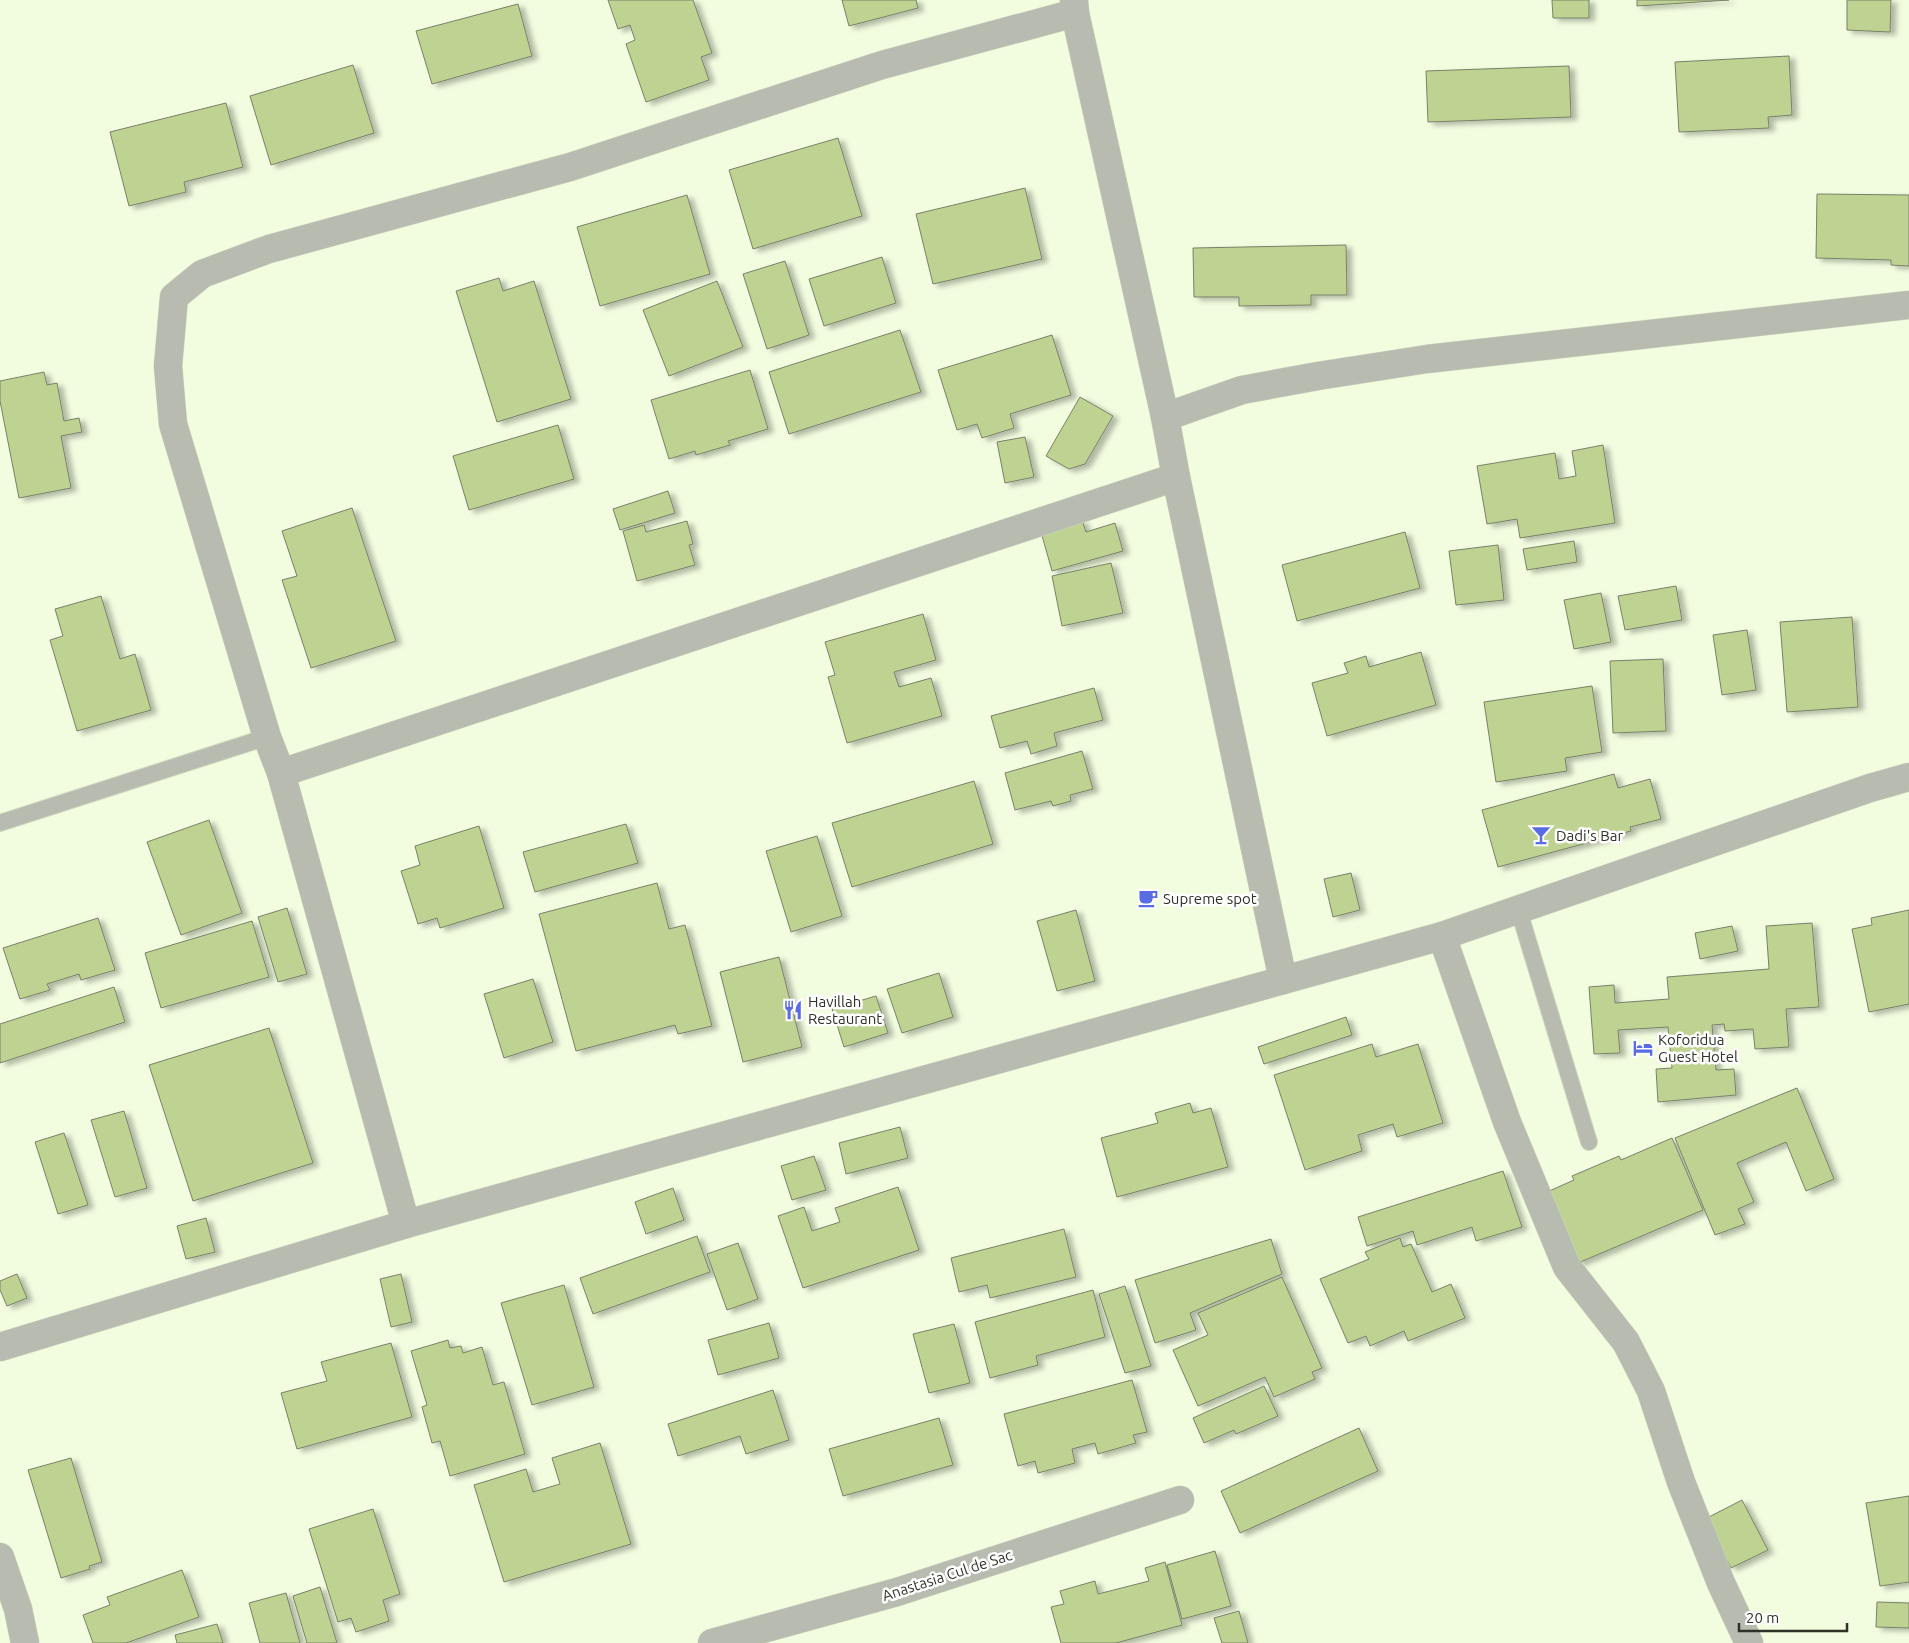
<svg xmlns="http://www.w3.org/2000/svg" width="1909" height="1643" font-family="Ubuntu,sans-serif">
	<style>
		.building { fill: #bed392; stroke: #798168; filter: url(#shadow) }
		.lines { fill: none; stroke-linecap: round; stroke-linejoin: round }
		.lane-casing { stroke: #cfd8be; stroke-width: 18 }
		.street-casing { stroke: #cfd8be; stroke-width: 29 }
		.lane { stroke: #b8bcb0; stroke-width: 16 }
		.street { stroke: #b8bcb0; stroke-width: 28 }
		.labels { text-anchor: middle; dominant-baseline: central; stroke-width: 5; stroke-linejoin: round; paint-order: stroke }
		.poi-label { font-size: 15px; fill: #2e3227; stroke: #fff; text-anchor: start }
		.street-label { font-size: 15px; fill: #2e3227; stroke: #fff }
	</style>
	<defs>
		<filter id="shadow"><feDropShadow dx="5.5" dy="3" stdDeviation="2.5" flood-color="#0004"/></filter>
	</defs>
	<rect width="100%" height="100%" fill="#f2fcdf"/>
	<g class="building">
		<polygon points="608,0 693,0 712,53 701,57 709,80 646,102 626,44 635,40 630,25 618,29"/>
		<polygon points="842,0 916,0 918,8 849,26"/>
		<polygon points="1552,0 1589,0 1589,18 1553,18"/>
		<polygon points="1637,0 1729,0 1637,6"/>
		<polygon points="1847,0 1891,0 1890,32 1847,30"/>
		<polygon points="518,4 532,56 432,84 416,31"/>
		<polygon points="1789,56 1792,115 1768,117 1769,128 1679,132 1675,62"/>
		<polygon points="353,65 374,133 271,165 250,96"/>
		<polygon points="1569,66 1571,117 1428,122 1426,71"/>
		<polygon points="226,103 243,167 184,182 186,192 129,206 110,132"/>
		<polygon points="838,138 862,216 753,249 729,170"/>
		<polygon points="1025,188 1042,259 933,284 916,214"/>
		<polygon points="1817,194 1909,195 1909,266 1891,265 1891,260 1816,258"/>
		<polygon points="687,195 710,274 600,306 577,227"/>
		<polygon points="1346,245 1347,295 1311,295 1311,305 1239,306 1239,297 1194,297 1193,248"/>
		<polygon points="882,257 896,303 824,326 809,279"/>
		<polygon points="785,261 809,335 767,349 743,274"/>
		<polygon points="499,278 503,291 534,281 571,399 497,422 456,291"/>
		<polygon points="717,281 743,347 669,376 643,310"/>
		<polygon points="900,330 921,392 789,434 769,372"/>
		<polygon points="1052,335 1071,395 1010,414 1014,428 982,438 977,424 957,430 938,370"/>
		<polygon points="750,370 768,429 728,441 730,445 696,455 695,451 669,459 651,400"/>
		<polygon points="44,372 47,385 57,383 64,421 79,418 82,432 61,436 71,488 19,498 0,401 0,381"/>
		<polygon points="1080,397 1113,416 1085,464 1069,469 1046,456"/>
		<polygon points="558,425 574,479 469,510 453,456"/>
		<polygon points="1025,437 1034,477 1005,483 997,442"/>
		<polygon points="1603,445 1615,523 1520,538 1517,519 1487,524 1477,466 1555,453 1559,479 1576,476 1572,451"/>
		<polygon points="668,491 675,513 620,530 613,509"/>
		<polygon points="352,508 396,641 311,668 282,580 297,576 282,531"/>
		<polygon points="1082,520 1086,532 1115,523 1123,551 1052,571 1041,532"/>
		<polygon points="687,521 693,544 689,545 695,565 637,581 623,531 644,525 646,532"/>
		<polygon points="1405,532 1420,588 1297,621 1282,565"/>
		<polygon points="1574,541 1577,562 1527,570 1523,549"/>
		<polygon points="1498,545 1504,600 1456,605 1449,551"/>
		<polygon points="1111,563 1123,613 1062,626 1052,576"/>
		<polygon points="1676,586 1682,620 1625,630 1618,596"/>
		<polygon points="1601,593 1611,642 1574,649 1564,600"/>
		<polygon points="101,596 120,659 135,654 151,710 77,731 50,640 63,636 55,609"/>
		<polygon points="923,614 936,660 894,672 899,687 931,678 942,716 847,743 828,677 835,675 825,642"/>
		<polygon points="1852,617 1858,707 1787,712 1780,622"/>
		<polygon points="1747,630 1756,690 1722,695 1713,635"/>
		<polygon points="1421,652 1436,705 1327,736 1312,683 1348,673 1344,663 1366,656 1369,667"/>
		<polygon points="1663,659 1666,731 1613,733 1610,661"/>
		<polygon points="1592,686 1602,752 1565,758 1567,771 1496,782 1484,702"/>
		<polygon points="1094,688 1103,720 1054,733 1057,746 1031,754 1027,741 1000,748 991,716"/>
		<polygon points="1082,751 1093,789 1070,795 1071,801 1053,806 1051,801 1015,810 1005,773"/>
		<polygon points="1614,774 1618,788 1650,779 1661,819 1630,827 1631,831 1498,867 1482,810"/>
		<polygon points="974,781 993,844 852,887 832,823"/>
		<polygon points="209,820 242,913 181,935 147,842"/>
		<polygon points="626,824 638,863 535,892 523,852"/>
		<polygon points="479,826 504,908 440,928 437,918 418,924 401,871 420,865 415,846"/>
		<polygon points="817,836 842,916 791,932 766,851"/>
		<polygon points="1351,873 1360,910 1333,917 1324,879"/>
		<polygon points="657,883 669,929 685,925 712,1026 678,1034 675,1025 576,1051 539,914"/>
		<polygon points="287,908 307,974 278,982 258,917"/>
		<polygon points="1076,910 1095,981 1057,991 1037,921"/>
		<polygon points="1909,910 1909,1004 1869,1012 1852,929 1872,925 1871,918"/>
		<polygon points="98,918 115,970 81,980 79,974 47,984 50,990 20,999 3,948"/>
		<polygon points="252,921 269,977 161,1008 145,953"/>
		<polygon points="1812,923 1819,1007 1786,1009 1789,1047 1755,1049 1753,1029 1725,1031 1724,1024 1712,1025 1716,1070 1734,1069 1736,1095 1658,1102 1656,1069 1672,1068 1668,1027 1618,1030 1620,1053 1594,1054 1589,987 1614,985 1615,1003 1669,999 1667,977 1769,969 1766,926"/>
		<polygon points="1732,926 1738,951 1700,959 1695,933"/>
		<polygon points="779,957 802,1047 743,1062 720,972"/>
		<polygon points="939,973 953,1017 902,1033 887,989"/>
		<polygon points="533,979 553,1042 504,1058 484,994"/>
		<polygon points="114,987 125,1022 0,1063 0,1024"/>
		<polygon points="876,996 888,1033 844,1047 832,1009"/>
		<polygon points="1346,1017 1352,1035 1264,1064 1258,1047"/>
		<polygon points="269,1028 313,1163 193,1201 149,1065"/>
		<polygon points="1372,1044 1376,1057 1418,1044 1443,1123 1397,1137 1393,1124 1358,1135 1362,1151 1305,1170 1274,1075"/>
		<polygon points="1797,1088 1834,1179 1806,1191 1786,1142 1737,1163 1754,1202 1738,1209 1745,1224 1715,1235 1675,1138"/>
		<polygon points="1190,1103 1193,1113 1211,1108 1228,1167 1117,1197 1101,1138 1158,1123 1155,1113"/>
		<polygon points="124,1111 147,1188 115,1197 91,1120"/>
		<polygon points="900,1127 908,1158 846,1174 839,1143"/>
		<polygon points="64,1133 88,1205 58,1214 35,1142"/>
		<polygon points="1672,1138 1703,1210 1578,1263 1547,1192 1574,1180 1572,1176 1619,1156 1621,1160"/>
		<polygon points="814,1156 826,1190 792,1200 781,1166"/>
		<polygon points="1503,1171 1522,1227 1476,1241 1472,1227 1417,1245 1413,1231 1367,1246 1358,1217"/>
		<polygon points="898,1187 919,1250 803,1288 778,1216 804,1207 812,1231 840,1222 835,1208"/>
		<polygon points="673,1188 684,1220 646,1234 635,1202"/>
		<polygon points="206,1218 215,1252 186,1259 177,1226"/>
		<polygon points="1064,1229 1076,1277 990,1298 987,1285 959,1292 951,1258"/>
		<polygon points="697,1236 710,1272 593,1314 580,1278"/>
		<polygon points="1400,1238 1403,1247 1411,1244 1432,1292 1451,1284 1465,1318 1408,1341 1404,1331 1370,1346 1366,1336 1348,1343 1320,1279 1369,1259 1365,1252"/>
		<polygon points="1271,1239 1282,1274 1190,1313 1196,1330 1155,1343 1135,1280"/>
		<polygon points="738,1243 758,1299 727,1310 707,1254"/>
		<polygon points="17,1274 27,1298 7,1306 0,1290 0,1281"/>
		<polygon points="401,1274 412,1322 391,1327 380,1279"/>
		<polygon points="1282,1277 1322,1368 1312,1372 1315,1379 1274,1397 1265,1377 1198,1406 1173,1350 1208,1335 1198,1313"/>
		<polygon points="564,1285 594,1387 532,1405 501,1303"/>
		<polygon points="1125,1286 1151,1366 1125,1373 1099,1294"/>
		<polygon points="1093,1290 1105,1337 1036,1356 1038,1365 990,1378 975,1322"/>
		<polygon points="769,1323 779,1358 718,1375 708,1340"/>
		<polygon points="954,1324 970,1383 929,1393 913,1334"/>
		<polygon points="448,1340 450,1348 461,1346 463,1353 482,1347 493,1385 504,1382 525,1454 450,1476 440,1441 432,1443 422,1407 427,1405 411,1351"/>
		<polygon points="391,1343 412,1417 297,1449 281,1393 327,1381 321,1362"/>
		<polygon points="1132,1380 1147,1432 1133,1435 1136,1443 1098,1454 1095,1443 1072,1449 1075,1463 1038,1473 1035,1461 1018,1466 1004,1414"/>
		<polygon points="1264,1386 1278,1416 1236,1434 1234,1430 1204,1443 1193,1418"/>
		<polygon points="773,1390 789,1440 746,1454 740,1436 678,1456 668,1424"/>
		<polygon points="939,1418 953,1465 843,1496 829,1449"/>
		<polygon points="1359,1428 1378,1471 1240,1533 1221,1491"/>
		<polygon points="600,1443 631,1544 504,1582 474,1485 526,1469 533,1492 560,1484 552,1458"/>
		<polygon points="71,1458 102,1562 89,1566 90,1569 61,1578 28,1470"/>
		<polygon points="1909,1496 1909,1582 1880,1586 1866,1503"/>
		<polygon points="1742,1500 1768,1550 1731,1568 1705,1519"/>
		<polygon points="373,1509 400,1594 383,1600 389,1621 356,1632 351,1618 338,1622 309,1529"/>
		<polygon points="1215,1551 1231,1606 1182,1619 1167,1565"/>
		<polygon points="1165,1562 1182,1625 1116,1643 1061,1643 1051,1607 1064,1604 1060,1591 1095,1581 1098,1594 1149,1581 1145,1568"/>
		<polygon points="182,1570 199,1617 126,1643 93,1643 83,1615 110,1605 107,1597"/>
		<polygon points="320,1587 337,1643 307,1643 293,1596"/>
		<polygon points="286,1593 300,1643 260,1643 249,1603"/>
		<polygon points="1877,1602 1909,1603 1909,1628 1876,1627"/>
		<polygon points="1239,1611 1248,1643 1222,1643 1214,1618"/>
		<polygon points="217,1624 223,1643 177,1643 175,1635"/>
	</g>
	<g class="lines">
		<defs>
			<g id="lane">
				<polyline points="0,823 267,737"/>
				<polyline points="1519,911 1589,1142"/>
			</g>
			<g id="street">
				<polyline points="1074,0 1075,13 1165,417 1176,477 1283,980"/>
				<polyline points="1165,417 1242,390 1318,376 1427,359 1909,305"/>
				<polyline points="281,773 1176,477"/>
				<polyline points="1442,936 1507,1122 1567,1267 1626,1342 1651,1391 1681,1482 1721,1583 1749,1643"/>
				<polyline points="406,1224 281,773 267,737 173,424 168,366 174,297 202,274 269,249 570,167 882,65 1075,13"/>
				<polyline points="0,1347 406,1224 1442,936 1870,788 1909,777"/>
				<polyline points="0,1557 18,1609 25,1643"/>
				<polyline points="712,1643 897,1592 1180,1500"/>
			</g>
		</defs>
		<use href="#lane" class="lane-casing"/>
		<use href="#street" class="street-casing"/>
		<use href="#lane" class="lane"/>
		<use href="#street" class="street"/>
	</g>
	<defs>
		<symbol id="bar-bare" viewBox="-9 -9 18 18"><path d="M-6-5H6L.8 .8V4.5H3.5V6h-7V4.5H-.8V.8Z" fill="#596ce3" stroke="#fff" stroke-width="2.5" paint-order="stroke"/></symbol>
		<symbol id="cafe-bare" viewBox="-9 -9 18 18"><path d="M-5.5-4.5H6V0H3Q3 3.5 0 3.5H-2.5Q-5.5 3.5-5.5 0ZM3-3.2v2h1.7v-2ZM-6 4.5H4V6H-6Z" fill="#596ce3" stroke="#fff" stroke-width="2.5" paint-order="stroke"/></symbol>
		<symbol id="restaurant-bare" viewBox="-9 -9 18 18"><path d="M-5-6h1v4h1v-4h1v4h1v-4h1v5L-1.5 .5V6h-2V.5L-5-1ZM5-6V6H3V1.5H1.5Q1.5-4 5-6Z" fill="#596ce3" stroke="#fff" stroke-width="2.5" paint-order="stroke"/></symbol>
		<symbol id="hotel-bare" viewBox="-9 -9 18 18"><path d="M-6-4.5h1.5V1H6V5H4.5V3h-9V5H-6ZM-4 0a1.8 1.8 0 1 1 3.6 0ZM.5 0V-2.5h3Q6-2.5 6 0Z" fill="#596ce3" stroke="#fff" stroke-width="2.5" paint-order="stroke"/></symbol>
	</defs>
	<g fill-rule="evenodd">
		<use href="#bar-bare" x="1527" y="821" width="28" height="28"/>
		<use href="#cafe-bare" x="1134" y="884" width="28" height="28"/>
		<use href="#restaurant-bare" x="779" y="996" width="28" height="28"/>
		<use href="#hotel-bare" x="1629" y="1034" width="28" height="28"/>
	</g>
	<g class="labels">
		<g class="poi-label">
			<text x="1556" y="835">Dadi's Bar</text>
			<text x="1163" y="898">Supreme spot</text>
			<text x="808" y="1001">Havillah<tspan x="808" dy="17">Restaurant</tspan></text>
			<text x="1658" y="1039">Koforidua<tspan x="1658" dy="17">Guest Hotel</tspan></text>
		</g>
		<g class="street-label">
			<text transform="translate(947 1575) rotate(-18)">Anastasia Cul de Sac</text>
		</g>
	</g>
	<path d="M1739 1623v8h108v-8" fill="none" stroke="#2e3227" stroke-width="2.5"/>
	<text x="1746" y="1623" font-size="15" fill="#2e3227" stroke="#ffffff" stroke-width="4" paint-order="stroke">20 m</text>
</svg>
